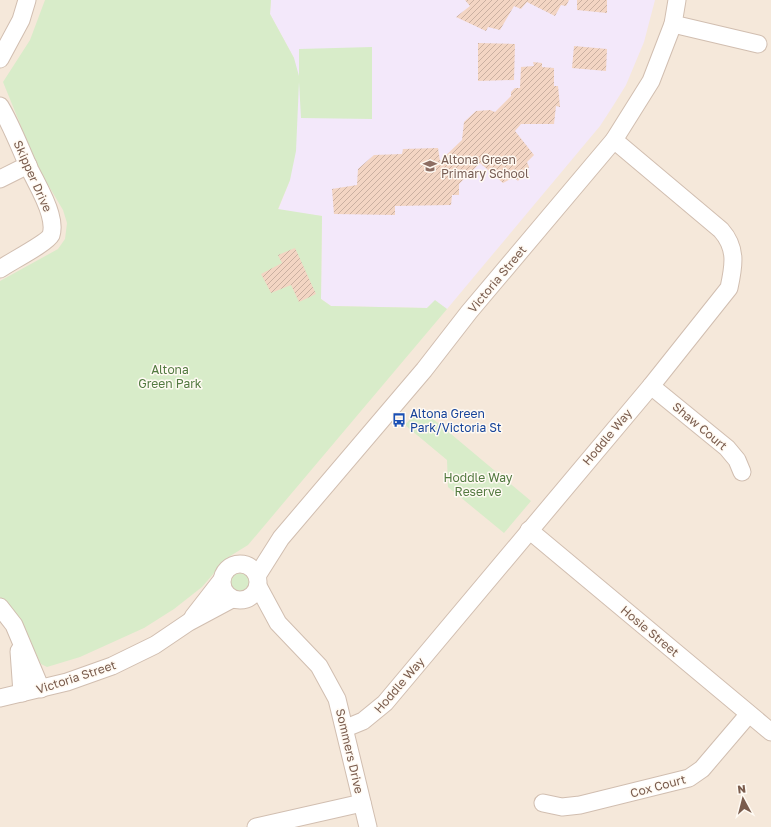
<svg xmlns="http://www.w3.org/2000/svg" width="771" height="827" font-family="'Golos Text',sans-serif">
	<style>
		.residential { fill: #f5e8da }
		.education { fill: #f3e8fa }
		.green { fill: #d8ecc9 }
		.building { fill: url(#building-hatch) }
		.lines { fill: none; stroke-linecap: round; stroke-linejoin: round }
		.minor-casing { stroke: #d1beb0; stroke-width: 19 }
		.minor { stroke: #fff; stroke-width: 17 }
		.labels { text-anchor: middle; dominant-baseline: central; stroke-width: 3; stroke-linejoin: round; paint-order: stroke }
		.education-label { font-size: 12px; fill: #785e54; stroke: #fffaf3; text-anchor: start }
		.street-label { font-size: 12px; fill: #7a5c4d; stroke: #fffaf3 }
		.park-label { font-size: 12px; fill: #537a41; stroke: #fffaf3 }
		.transit-label { font-size: 12px; fill: #164399; stroke: #fffaf3; text-anchor: start }
	</style>
	<defs>
		<pattern id="building-hatch" width="6" height="6" patternUnits="userSpaceOnUse"><rect width="6" height="6" fill="#f3d5c3"/><path d="M-1 1l2-2M0 6l6-6M5 7l2-2" fill="none" stroke="#cab0a1"/></pattern>
	</defs>
	<rect width="100%" height="100%" fill="#fdf6ec"/>
	<rect class="residential" x="0" y="0" width="771" height="827"/>
	<polygon class="education" points="271,0 655,0 644,42 626,85 613,106 600,126 447,309 435,301 427,308 331,306 321,299 322,216 278,210 290,180 294,58 270,14"/>
	<g class="green">
		<polygon points="45,0 271,0 270,14 294,58 299,76 299,49 372,47 372,119 301,118 299,82 296,151 290,180 278,209 322,216 321,299 331,306 427,308 435,300 447,309 248,545 227,558 202,587 174,609 144,628 80,657 47,667 41,664 20,621 0,597 0,281 58,249 65,239 67,223 63,210 38,168 3,82 30,40"/>
		<polygon points="420,408 531,501 504,533 448,487 447,460 405,425"/>
		<circle cx="240" cy="583" r="10"/>
	</g>
	<g class="building">
		<polygon points="465,0 569,0 566,6 561,5 555,16 527,2 521,9 514,6 500,30 488,27 486,31 456,17 470,6"/>
		<polygon points="577,0 607,0 607,13 577,10"/>
		<polygon points="478,43 515,44 514,80 478,81"/>
		<polygon points="574,46 607,49 606,71 572,68"/>
		<polygon points="533,62 542,63 542,67 554,68 554,86 558,86 560,107 556,106 554,124 521,124 515,131 534,155 527,162 529,167 518,181 514,177 503,183 480,163 459,184 459,195 452,195 451,205 395,206 395,215 334,214 332,189 357,185 358,169 374,155 402,154 403,149 438,148 440,161 462,140 464,122 476,111 490,110 495,112 511,96 511,92 515,88 520,88 521,67 534,66"/>
		<polygon points="295,248 316,294 299,302 291,285 271,293 261,274 282,263 278,255"/>
	</g>
	<g class="lines">
		<defs>
			<g id="minor">
				<polyline points="673,24 758,44"/>
				<polyline points="0,59 21,20 27,0"/>
				<path d="M0,106C12,126 20,148 30,170C37,184 46,199 50,214C52,221 53,229 51,235C47,243 10,262 0,269"/>
				<polyline points="0,179 28,165"/>
				<polyline points="651,386 727,448 737,460 742,472"/>
				<polyline points="529,530 771,732"/>
				<circle cx="240" cy="582" r="18"/>
				<polyline points="257,576 281,538 424,370 469,312 614,140 651,81 673,24 677,0"/>
				<polyline points="258,586 278,623 319,666 337,699 368,827"/>
				<polyline points="0,607 14,625 41,689"/>
				<polyline points="193,617 221,581"/>
				<polyline points="19,651 22,693"/>
				<polyline points="0,698 67,682 112,666 155,645 189,622 232,599"/>
				<path d="M346,728L363,721L385,703L651,386L729,288C734,265 737,248 721,230L614,140"/>
				<polyline points="543,803 562,807 580,805 689,778 702,769 748,715"/>
				<polyline points="256,827 362,803"/>
			</g>
		</defs>
		<use href="#minor" class="minor-casing"/>
		<use href="#minor" class="minor"/>
	</g>
	<defs>
		<symbol id="school-bare" viewBox="-9 -9 18 18"><path d="M0-5L7-2L0 1L-7-2ZM-4 1L0 2.5L4 1V4Q0 6-4 4Z" fill="#8d6e63" stroke="#fffaf3" stroke-width="2.5" paint-order="stroke"/></symbol>
		<symbol id="bus-bare" viewBox="-9 -9 18 18"><path d="M-5-6H5V4H4V6H2V4H-2V6H-4V4H-5ZM-3.5-4V0h7V-4ZM-3.5 1.2v1.5H-2V1.2ZM2 1.2v1.5H3.5V1.2Z" fill="#1a4fb4" stroke="#fffaf3" stroke-width="2.5" paint-order="stroke"/></symbol>
	</defs>
	<g fill-rule="evenodd">
		<use href="#school-bare" x="420" y="156" width="20" height="20"/>
		<use href="#bus-bare" x="389" y="410" width="20" height="20"/>
	</g>
	<g class="labels">
		<g class="education-label">
			<text x="441" y="159">Altona Green<tspan x="441" dy="14">Primary School</tspan></text>
		</g>
		<g class="street-label">
			<text transform="translate(33 176) rotate(66)">Skipper Drive</text>
			<text transform="translate(497 279) rotate(-50)">Victoria Street</text>
			<text transform="translate(700 426) rotate(40)">Shaw Court</text>
			<text transform="translate(607 437) rotate(-50)">Hoddle Way</text>
			<text transform="translate(650 631) rotate(40)">Hosie Street</text>
			<text transform="translate(76 677) rotate(-18)">Victoria Street</text>
			<text transform="translate(399 685) rotate(-49)">Hoddle Way</text>
			<text transform="translate(350 751) rotate(77)">Sommers Drive</text>
			<text transform="translate(658 786) rotate(-15)">Cox Court</text>
		</g>
		<g class="park-label">
			<text x="170" y="369">Altona<tspan x="170" dy="14">Green Park</tspan></text>
			<text x="478" y="477">Hoddle Way<tspan x="478" dy="14">Reserve</tspan></text>
		</g>
		<g class="transit-label">
			<text x="410" y="413">Altona Green<tspan x="410" dy="14">Park/Victoria St</tspan></text>
		</g>
	</g>
	<g transform="translate(743 799) rotate(353)" stroke="#fffaf3" stroke-width="3" paint-order="stroke">
	<path d="M0-3L7 15L0 10L-7 15Z" fill="#7a5c4d"/>
	<text y="-6" font-size="11" font-weight="bold" text-anchor="middle" fill="#7a5c4d">N</text>
	</g>
</svg>
